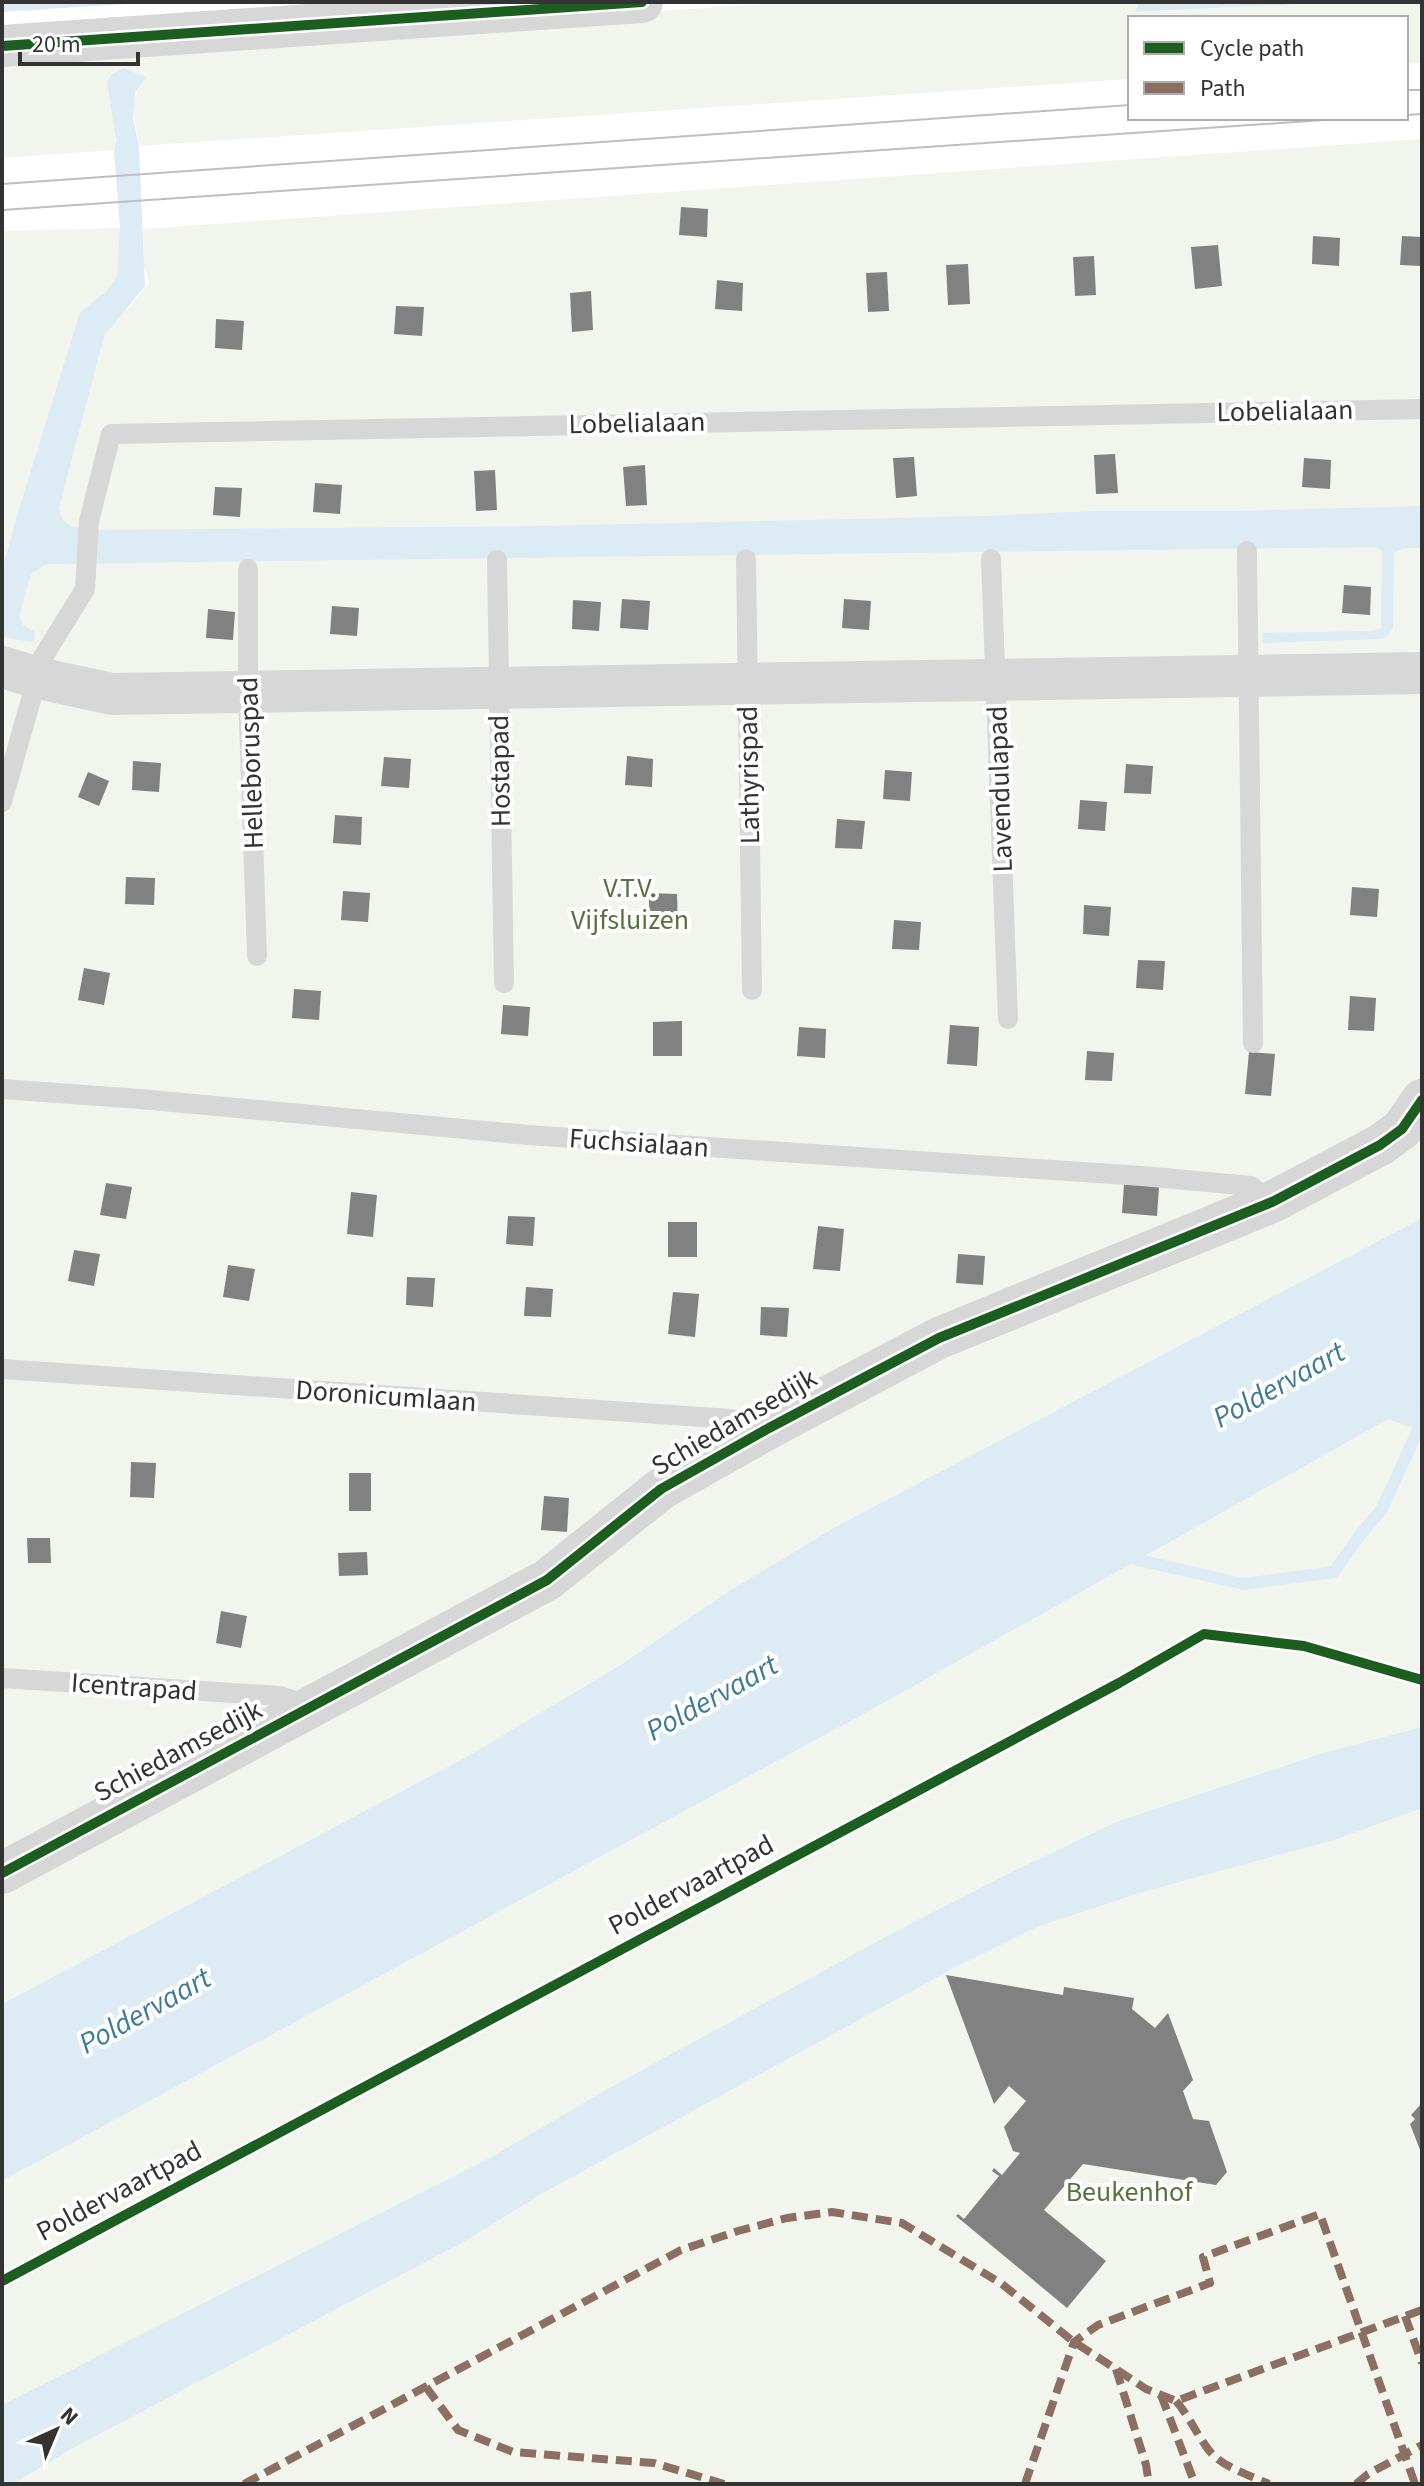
<svg xmlns="http://www.w3.org/2000/svg" width="1424" height="2486" font-family="'Source Sans 3',sans-serif">
	<style>
		.green { fill: #f2f5ed }
		.water { fill: #ddebf4 }
		.lines { fill: none; stroke-linecap: round; stroke-linejoin: round }
		.stream { stroke: #ddebf4; stroke-width: 12 }
		.building { fill: #818181 }
		.service { stroke: #d7d7d7; stroke-width: 20 }
		.minor { stroke: #d7d7d7; stroke-width: 42 }
		.tram { stroke: #bebebe; stroke-width: 2 }
		.quiet { stroke: #8d6e63; stroke-width: 8; stroke-dasharray: 16 8; stroke-linecap: butt }
		.cycleway-casing { stroke: #fff; stroke-width: 15 }
		.cycleway { stroke: #1b5e20; stroke-width: 10 }
		.labels { text-anchor: middle; dominant-baseline: central; stroke-width: 8; stroke-linejoin: round; paint-order: stroke }
		.street-label { font-size: 28px; fill: #333; stroke: #fff }
		.park-label { font-size: 28px; fill: #58713e; stroke: #fff }
		.water-label { font-size: 30px; font-style: italic; fill: #3d7999; stroke: #fff }
	</style>
	<rect width="100%" height="100%" fill="#fff"/>
	<g class="green">
		<path d="M793,2H1167L1138,4L1136,12L1339,2H1422V63L1406,64V18H1130V79L139,146C136,114 125,107 146,77L124,68L114,150L2,158V55Z"/>
		<polygon points="1422,139 1422,1218 837,1526 729,1591 622,1664 468,1756 2,2004 2,231 120,228 119,264 127,310 149,283 144,265 143,229"/>
		<polygon points="1388,1418 1418,1430 1422,1425 1422,1727 1326,1752 1116,1822 1022,1867 909,1924 497,2154 2,2405 2,2181 871,1710"/>
		<polygon points="1422,1792 1422,2484 2,2484 2,2465 1073,1892"/>
	</g>
	<g class="water">
		<polygon points="2,2 158,2 2,12"/>
		<polygon points="1167,2 1339,2 1135,12 1138,4"/>
		<polygon points="124,68 146,77 135,93 133,118 139,146 145,286 104,336 59,508 62,519 72,527 94,530 539,526 986,516 1095,511 1233,511 1422,506 1422,548 1404,548 1394,553 1393,628 1388,636 1381,639 1263,643 1262,633 1371,631 1381,628 1382,551 1377,547 46,564 31,574 19,617 23,625 34,631 35,639 31,642 2,637 2,571 16,519 80,312 106,292 117,277 120,228 114,150 116,140 107,82 112,74"/>
		<polygon points="1422,1218 1422,1425 1418,1430 1388,1419 871,1710 2,2181 2,2004 468,1756 622,1664 729,1591 837,1526"/>
		<polygon points="1422,1727 1422,1808 1334,1840 1146,1891 1039,1926 952,1969 541,2194 467,2240 71,2449 13,2484 2,2484 2,2405 497,2154 604,2091 909,1924 1022,1867 1116,1822 1326,1752"/>
	</g>
	<g class="lines">
		<polyline class="stream" points="1127,1548 1138,1560 1244,1584 1334,1572 1359,1536 1382,1509 1418,1430 1422,1411"/>
	</g>
	<g class="building">
		<polygon points="681,207 708,209 707,237 679,235"/>
		<polygon points="1313,236 1340,238 1339,266 1312,264"/>
		<polygon points="1402,236 1422,237 1422,266 1400,265"/>
		<polygon points="1218,245 1222,286 1195,289 1191,247"/>
		<polygon points="1094,256 1096,295 1075,296 1073,257"/>
		<polygon points="968,264 970,304 948,305 946,265"/>
		<polygon points="887,272 889,311 868,312 866,273"/>
		<polygon points="717,280 743,283 742,311 715,309"/>
		<polygon points="591,291 593,330 572,332 570,293"/>
		<polygon points="396,306 424,307 422,336 394,334"/>
		<polygon points="216,319 244,321 242,350 215,348"/>
		<polygon points="1115,454 1118,493 1096,494 1094,455"/>
		<polygon points="914,457 917,496 896,498 893,458"/>
		<polygon points="1304,458 1331,460 1330,489 1302,487"/>
		<polygon points="645,465 647,505 626,506 623,467"/>
		<polygon points="495,470 497,510 476,511 474,471"/>
		<polygon points="315,483 342,485 340,514 313,512"/>
		<polygon points="215,487 242,488 240,517 213,515"/>
		<polygon points="1344,585 1371,587 1370,615 1342,613"/>
		<polygon points="622,599 650,601 648,630 620,628"/>
		<polygon points="844,599 871,601 869,630 842,628"/>
		<polygon points="573,600 601,602 599,631 572,629"/>
		<polygon points="332,606 359,608 357,636 330,634"/>
		<polygon points="208,609 235,612 233,640 206,638"/>
		<polygon points="627,756 653,759 652,787 625,785"/>
		<polygon points="384,757 411,759 409,788 381,786"/>
		<polygon points="133,761 161,763 159,792 132,790"/>
		<polygon points="1126,764 1153,766 1151,794 1124,793"/>
		<polygon points="885,770 912,772 910,801 883,799"/>
		<polygon points="88,772 109,781 99,806 78,797"/>
		<polygon points="1080,800 1107,802 1105,831 1078,829"/>
		<polygon points="335,815 362,817 361,845 333,843"/>
		<polygon points="837,819 865,821 862,849 835,848"/>
		<polygon points="126,877 155,878 154,905 125,904"/>
		<polygon points="1352,887 1379,889 1377,917 1350,915"/>
		<polygon points="343,891 370,893 368,922 341,920"/>
		<polygon points="649,893 677,894 678,928 649,929"/>
		<polygon points="1084,905 1111,907 1109,936 1083,934"/>
		<polygon points="894,920 921,922 919,950 892,949"/>
		<polygon points="1138,960 1165,961 1163,990 1136,988"/>
		<polygon points="84,968 110,973 104,1005 78,1000"/>
		<polygon points="294,989 321,991 319,1020 292,1018"/>
		<polygon points="1350,996 1376,998 1374,1031 1348,1030"/>
		<polygon points="503,1005 530,1007 528,1036 501,1034"/>
		<polygon points="682,1021 682,1056 653,1056 653,1022"/>
		<polygon points="950,1025 979,1027 977,1066 947,1064"/>
		<polygon points="799,1027 826,1029 825,1058 797,1056"/>
		<polygon points="1087,1051 1114,1053 1112,1081 1085,1080"/>
		<polygon points="1249,1052 1275,1054 1271,1096 1245,1094"/>
		<polygon points="106,1183 132,1187 126,1219 100,1215"/>
		<polygon points="1124,1184 1159,1187 1157,1216 1122,1213"/>
		<polygon points="351,1192 377,1195 373,1237 347,1234"/>
		<polygon points="508,1216 535,1217 533,1246 506,1244"/>
		<rect x="668" y="1222" width="29" height="35"/>
		<polygon points="818,1226 844,1229 840,1271 813,1269"/>
		<polygon points="74,1250 100,1254 94,1286 68,1281"/>
		<polygon points="958,1254 985,1256 983,1285 956,1283"/>
		<polygon points="228,1265 255,1269 249,1301 223,1297"/>
		<polygon points="407,1277 435,1278 433,1307 406,1305"/>
		<polygon points="526,1287 553,1289 551,1317 524,1316"/>
		<polygon points="673,1292 699,1294 695,1337 668,1334"/>
		<polygon points="761,1307 789,1308 787,1337 760,1335"/>
		<polygon points="131,1462 156,1463 154,1498 130,1497"/>
		<rect x="349" y="1473" width="22" height="38"/>
		<polygon points="544,1496 569,1498 567,1532 541,1530"/>
		<polygon points="27,1538 50,1538 51,1563 28,1563"/>
		<polygon points="367,1552 368,1575 339,1576 338,1553"/>
		<polygon points="221,1611 247,1616 241,1648 216,1643"/>
		<polygon points="946,1975 1063,1995 1064,1987 1134,1998 1132,2009 1155,2028 1168,2013 1193,2080 1183,2091 1193,2119 1209,2121 1227,2172 1216,2185 1083,2164 1044,2210 1106,2261 1067,2308 956,2216 958,2214 964,2219 999,2176 992,2171 994,2168 1002,2175 1020,2153 1013,2151 1004,2127 1026,2101 1009,2086 994,2104"/>
		<polygon points="1422,2103 1422,2155 1410,2124 1415,2119 1411,2115"/>
	</g>
	<g class="lines">
		<g class="service">
			<polyline points="1247,551 1253,1043"/>
			<polyline points="746,559 752,990"/>
			<polyline points="991,559 1008,1019"/>
			<polyline points="497,560 504,983"/>
			<polyline points="248,569 248,692 257,956"/>
			<polyline points="2,802 43,657 85,589 89,521 111,434 1422,409"/>
			<polyline points="2,1089 140,1099 528,1135 1142,1176 1251,1186 1272,1202"/>
			<polyline points="2,1369 731,1419 763,1426"/>
			<polyline points="2,1678 280,1696 308,1705"/>
		</g>
		<g class="minor">
			<polyline points="2,46 642,2"/>
			<polyline points="2,667 38,678 112,694 1422,673"/>
			<polyline points="2,1873 547,1580 661,1489 769,1428 939,1338 1272,1202 1380,1145 1402,1129 1422,1100"/>
		</g>
		<g class="tram">
			<polyline points="1406,90 1422,90"/>
			<polyline points="1406,115 1422,114"/>
			<polyline points="2,184 1130,105"/>
			<polyline points="2,210 1353,118"/>
		</g>
		<g class="quiet">
			<polyline points="1405,2316 1422,2363"/>
			<polyline points="1116,2369 1146,2465 1149,2484"/>
			<polyline points="426,2387 458,2430 513,2452 654,2463 724,2484"/>
			<polyline points="1161,2395 1195,2484"/>
			<path d="M1176,2401C1189,2416 1196,2433 1208,2449C1221,2467 1249,2475 1269,2484"/>
			<polyline points="244,2484 681,2250 738,2231 787,2218 832,2212 902,2223 1002,2284 1074,2342 1116,2369 1146,2389 1176,2401 1422,2310"/>
			<polyline points="1025,2484 1074,2342 1098,2325 1210,2283 1203,2257 1320,2214 1415,2484"/>
			<polyline points="1356,2484 1368,2474 1422,2445"/>
		</g>
		<defs>
			<g id="cycleway">
				<polyline points="2,46 642,2"/>
				<polyline points="2,1873 547,1580 661,1489 769,1428 939,1338 1272,1202 1380,1145 1402,1129 1422,1100"/>
				<polyline points="2,2281 1119,1683 1204,1634 1304,1646 1422,1680"/>
			</g>
		</defs>
		<use href="#cycleway" class="cycleway-casing"/>
		<use href="#cycleway" class="cycleway"/>
	</g>
	<g class="labels">
		<g class="street-label">
			<text transform="translate(1285 411) rotate(-1)">Lobelialaan</text>
			<text transform="translate(637 423) rotate(-1)">Lobelialaan</text>
			<text transform="translate(251 763) rotate(-92)">Helleboruspad</text>
			<text transform="translate(500 771) rotate(-91)">Hostapad</text>
			<text transform="translate(749 775) rotate(-91)">Lathyrispad</text>
			<text transform="translate(1000 789) rotate(-92)">Lavendulapad</text>
			<text transform="translate(639 1143) rotate(4)">Fuchsialaan</text>
			<text transform="translate(386 1396) rotate(4)">Doronicumlaan</text>
			<text transform="translate(734 1422) rotate(-30)">Schiedamsedijk</text>
			<text transform="translate(134 1687) rotate(4)">Icentrapad</text>
			<text transform="translate(178 1751) rotate(-28)">Schiedamsedijk</text>
			<text transform="translate(691 1885) rotate(-28)">Poldervaartpad</text>
			<text transform="translate(119 2191) rotate(-28)">Poldervaartpad</text>
		</g>
		<g class="park-label">
			<text x="630" y="888">V.T.V.<tspan x="630" dy="32">Vijfsluizen</tspan></text>
			<text x="1129" y="2192">Beukenhof</text>
		</g>
		<g class="water-label">
			<text transform="translate(1279 1385) rotate(-29)">Poldervaart</text>
			<text transform="translate(712 1698) rotate(-29)">Poldervaart</text>
			<text transform="translate(145 2011) rotate(-29)">Poldervaart</text>
		</g>
	</g>
	<rect width="1424" height="2486" fill="none" stroke="#333333" stroke-width="8"/>
	<rect x="1128" y="16" width="280" height="104" fill="#ffffff" stroke="#adadad" stroke-width="2"/>
	<rect x="1144" y="42" width="40" height="12" fill="#1b5e20" stroke="#adadad" stroke-width="2"/>
	<text x="1200" y="56" font-size="24" fill="#333333">Cycle path</text>
	<rect x="1144" y="82" width="40" height="12" fill="#8d6e63" stroke="#adadad" stroke-width="2"/>
	<text x="1200" y="96" font-size="24" fill="#333333">Path</text>
	<g transform="translate(56 2430) rotate(44)" stroke="#ffffff" stroke-width="6" paint-order="stroke">
	<path d="M0-6L14 30L0 20L-14 30Z" fill="#333333"/>
	<text y="-12" font-size="22" font-weight="bold" text-anchor="middle" fill="#333333">N</text>
	</g>
	<path d="M20 52v12h118v-12" fill="none" stroke="#333333" stroke-width="4"/>
	<text x="32" y="52" font-size="24" fill="#333333" stroke="#ffffff" stroke-width="6" paint-order="stroke">20 m</text>
</svg>
